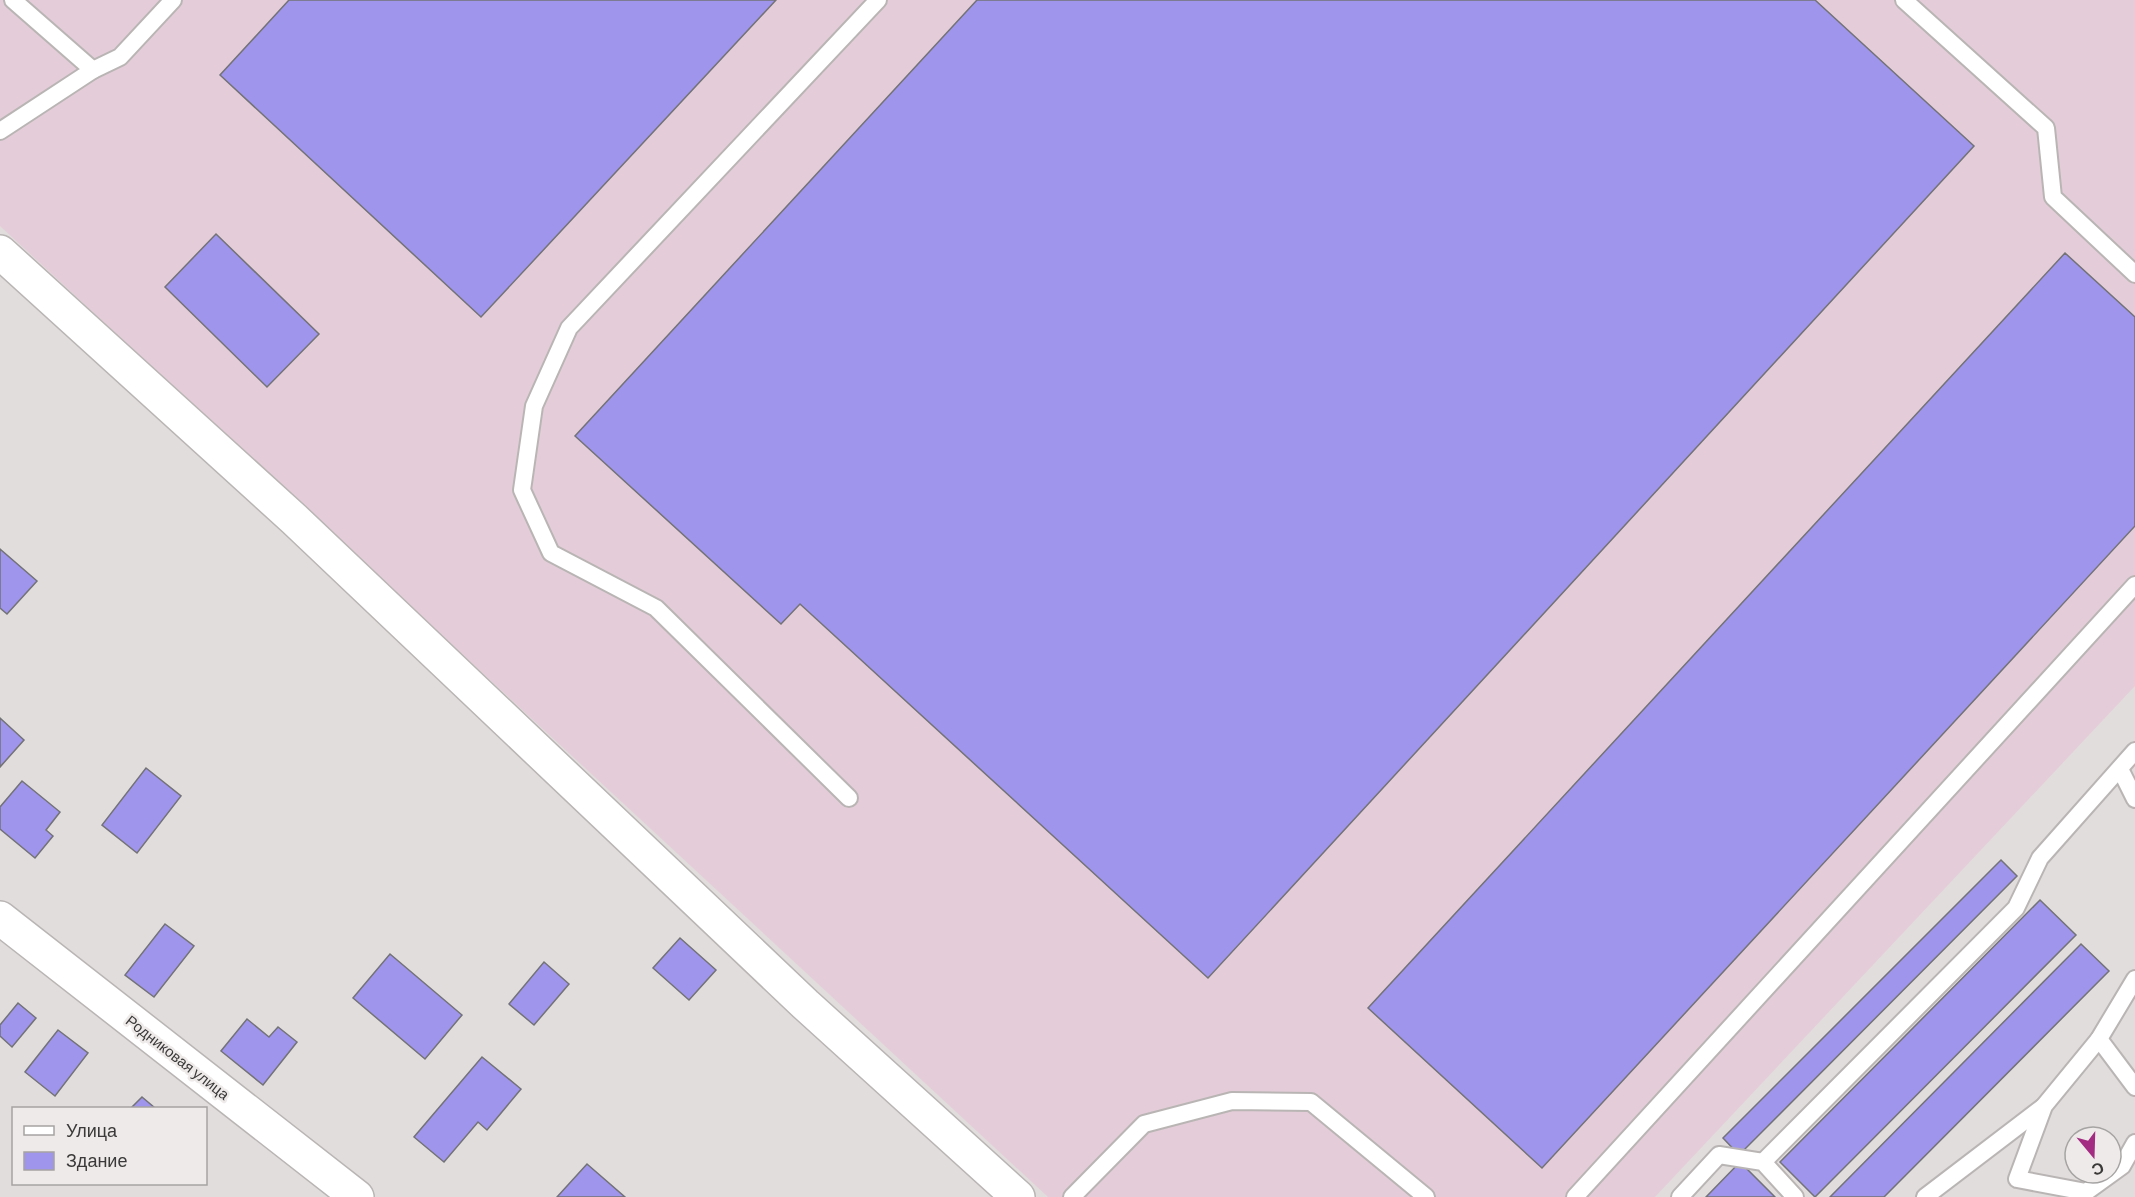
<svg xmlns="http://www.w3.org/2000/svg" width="2135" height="1197" font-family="Barlow,sans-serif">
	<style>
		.industrial { fill: #e4cdd8 }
		.building { fill: #9f95ed; stroke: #737276; stroke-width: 1.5 }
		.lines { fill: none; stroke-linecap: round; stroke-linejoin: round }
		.lane-casing { stroke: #b9b5b4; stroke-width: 20 }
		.street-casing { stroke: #b9b5b4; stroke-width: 36 }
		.secondary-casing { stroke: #b9b5b4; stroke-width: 36 }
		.lane { stroke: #fff; stroke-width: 16 }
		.street { stroke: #fff; stroke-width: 33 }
		.secondary { stroke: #fff; stroke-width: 33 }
		.labels { text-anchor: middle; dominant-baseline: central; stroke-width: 5; stroke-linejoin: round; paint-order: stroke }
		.street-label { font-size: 15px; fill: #3b3939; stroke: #eeeae9 }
	</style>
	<rect width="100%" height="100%" fill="#e1dddc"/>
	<polygon class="industrial" points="0,0 2135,0 2135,686 1655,1197 1048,1197 0,226"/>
	<g class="building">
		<polygon points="289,0 776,0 481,317 220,75"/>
		<polygon points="977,0 1815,0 1974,146 1208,978 800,604 781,624 575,436"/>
		<polygon points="216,234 319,334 267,387 165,287"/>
		<polygon points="2065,253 2135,317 2135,526 1542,1168 1368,1008"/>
		<polygon points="0,549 37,581 7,614 0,608"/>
		<polygon points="0,718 24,740 0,767"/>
		<polygon points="146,768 181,796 137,853 102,825"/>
		<polygon points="22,781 60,812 46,830 53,836 35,858 0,829 0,807"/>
		<polygon points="2001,860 2017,876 1739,1155 1723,1138"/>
		<polygon points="2040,900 2076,935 1815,1197 1780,1162"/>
		<polygon points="165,924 194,946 154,997 125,975"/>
		<polygon points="680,938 716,970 689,1000 653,968"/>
		<polygon points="2081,944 2109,971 1884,1197 1830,1197"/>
		<polygon points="390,954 462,1015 425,1059 353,998"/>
		<polygon points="544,962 569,984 534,1025 509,1004"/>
		<polygon points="18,1003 36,1018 12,1047 0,1036 0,1025"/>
		<polygon points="247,1019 269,1037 278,1027 297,1042 263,1085 221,1051"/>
		<polygon points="58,1030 88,1053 55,1096 25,1072"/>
		<polygon points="482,1057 521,1089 487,1130 478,1122 444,1162 414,1137"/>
		<polygon points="142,1097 155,1108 131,1108"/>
		<polygon points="1740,1162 1775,1197 1706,1197"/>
		<polygon points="587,1164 625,1197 557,1197"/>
	</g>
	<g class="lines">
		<defs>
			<g id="lane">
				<polyline points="1904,0 2046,128 2053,197 2135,274"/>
				<polyline points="93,70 120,57 173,0"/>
				<polyline points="0,131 93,70 13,0"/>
				<polyline points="2120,769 2135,799"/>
				<polyline points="849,798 656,608 551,553 522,490 534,406 569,328 878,0"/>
				<polyline points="2135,979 2099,1039 2044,1106 2017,1179 2086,1192 2122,1166 2135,1143"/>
				<polyline points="2099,1039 2135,1087"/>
				<polyline points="1763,1162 2016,908 2040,858 2135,751"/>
				<polyline points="1072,1197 1144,1124 1232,1101 1311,1102 1426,1197"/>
				<polyline points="1575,1197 2135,585"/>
				<polyline points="1680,1197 1719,1155 1763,1162 1795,1197"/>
				<polyline points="1925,1197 2043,1107"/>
			</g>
			<polyline id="street" points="0,918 357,1197"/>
			<polyline id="secondary" points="0,252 294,519 805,1004 1018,1197"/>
		</defs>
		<use href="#lane" class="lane-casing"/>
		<use href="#street" class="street-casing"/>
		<use href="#secondary" class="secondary-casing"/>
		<use href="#lane" class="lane"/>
		<use href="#street" class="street"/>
		<use href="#secondary" class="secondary"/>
	</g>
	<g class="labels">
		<g class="street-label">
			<text transform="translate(178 1057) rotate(38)">Родниковая улица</text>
		</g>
	</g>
	<rect x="12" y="1107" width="195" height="78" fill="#eeeae9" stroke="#a6a3a3" stroke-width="1.5"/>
	<rect x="24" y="1126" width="30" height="9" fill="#ffffff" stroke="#a6a3a3" stroke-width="1.5"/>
	<text x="66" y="1137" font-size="18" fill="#3b3939">Улица</text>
	<rect x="24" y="1152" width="30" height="18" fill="#9f95ed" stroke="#a6a3a3" stroke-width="1.5"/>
	<text x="66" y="1167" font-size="18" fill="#3b3939">Здание</text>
	<g transform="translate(2093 1155) rotate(161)"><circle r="28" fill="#eeeae9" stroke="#a6a3a3" stroke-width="1.5"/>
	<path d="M0-4.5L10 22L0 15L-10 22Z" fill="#a32b82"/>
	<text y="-9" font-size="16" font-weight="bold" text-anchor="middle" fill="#3b3939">С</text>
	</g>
</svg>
